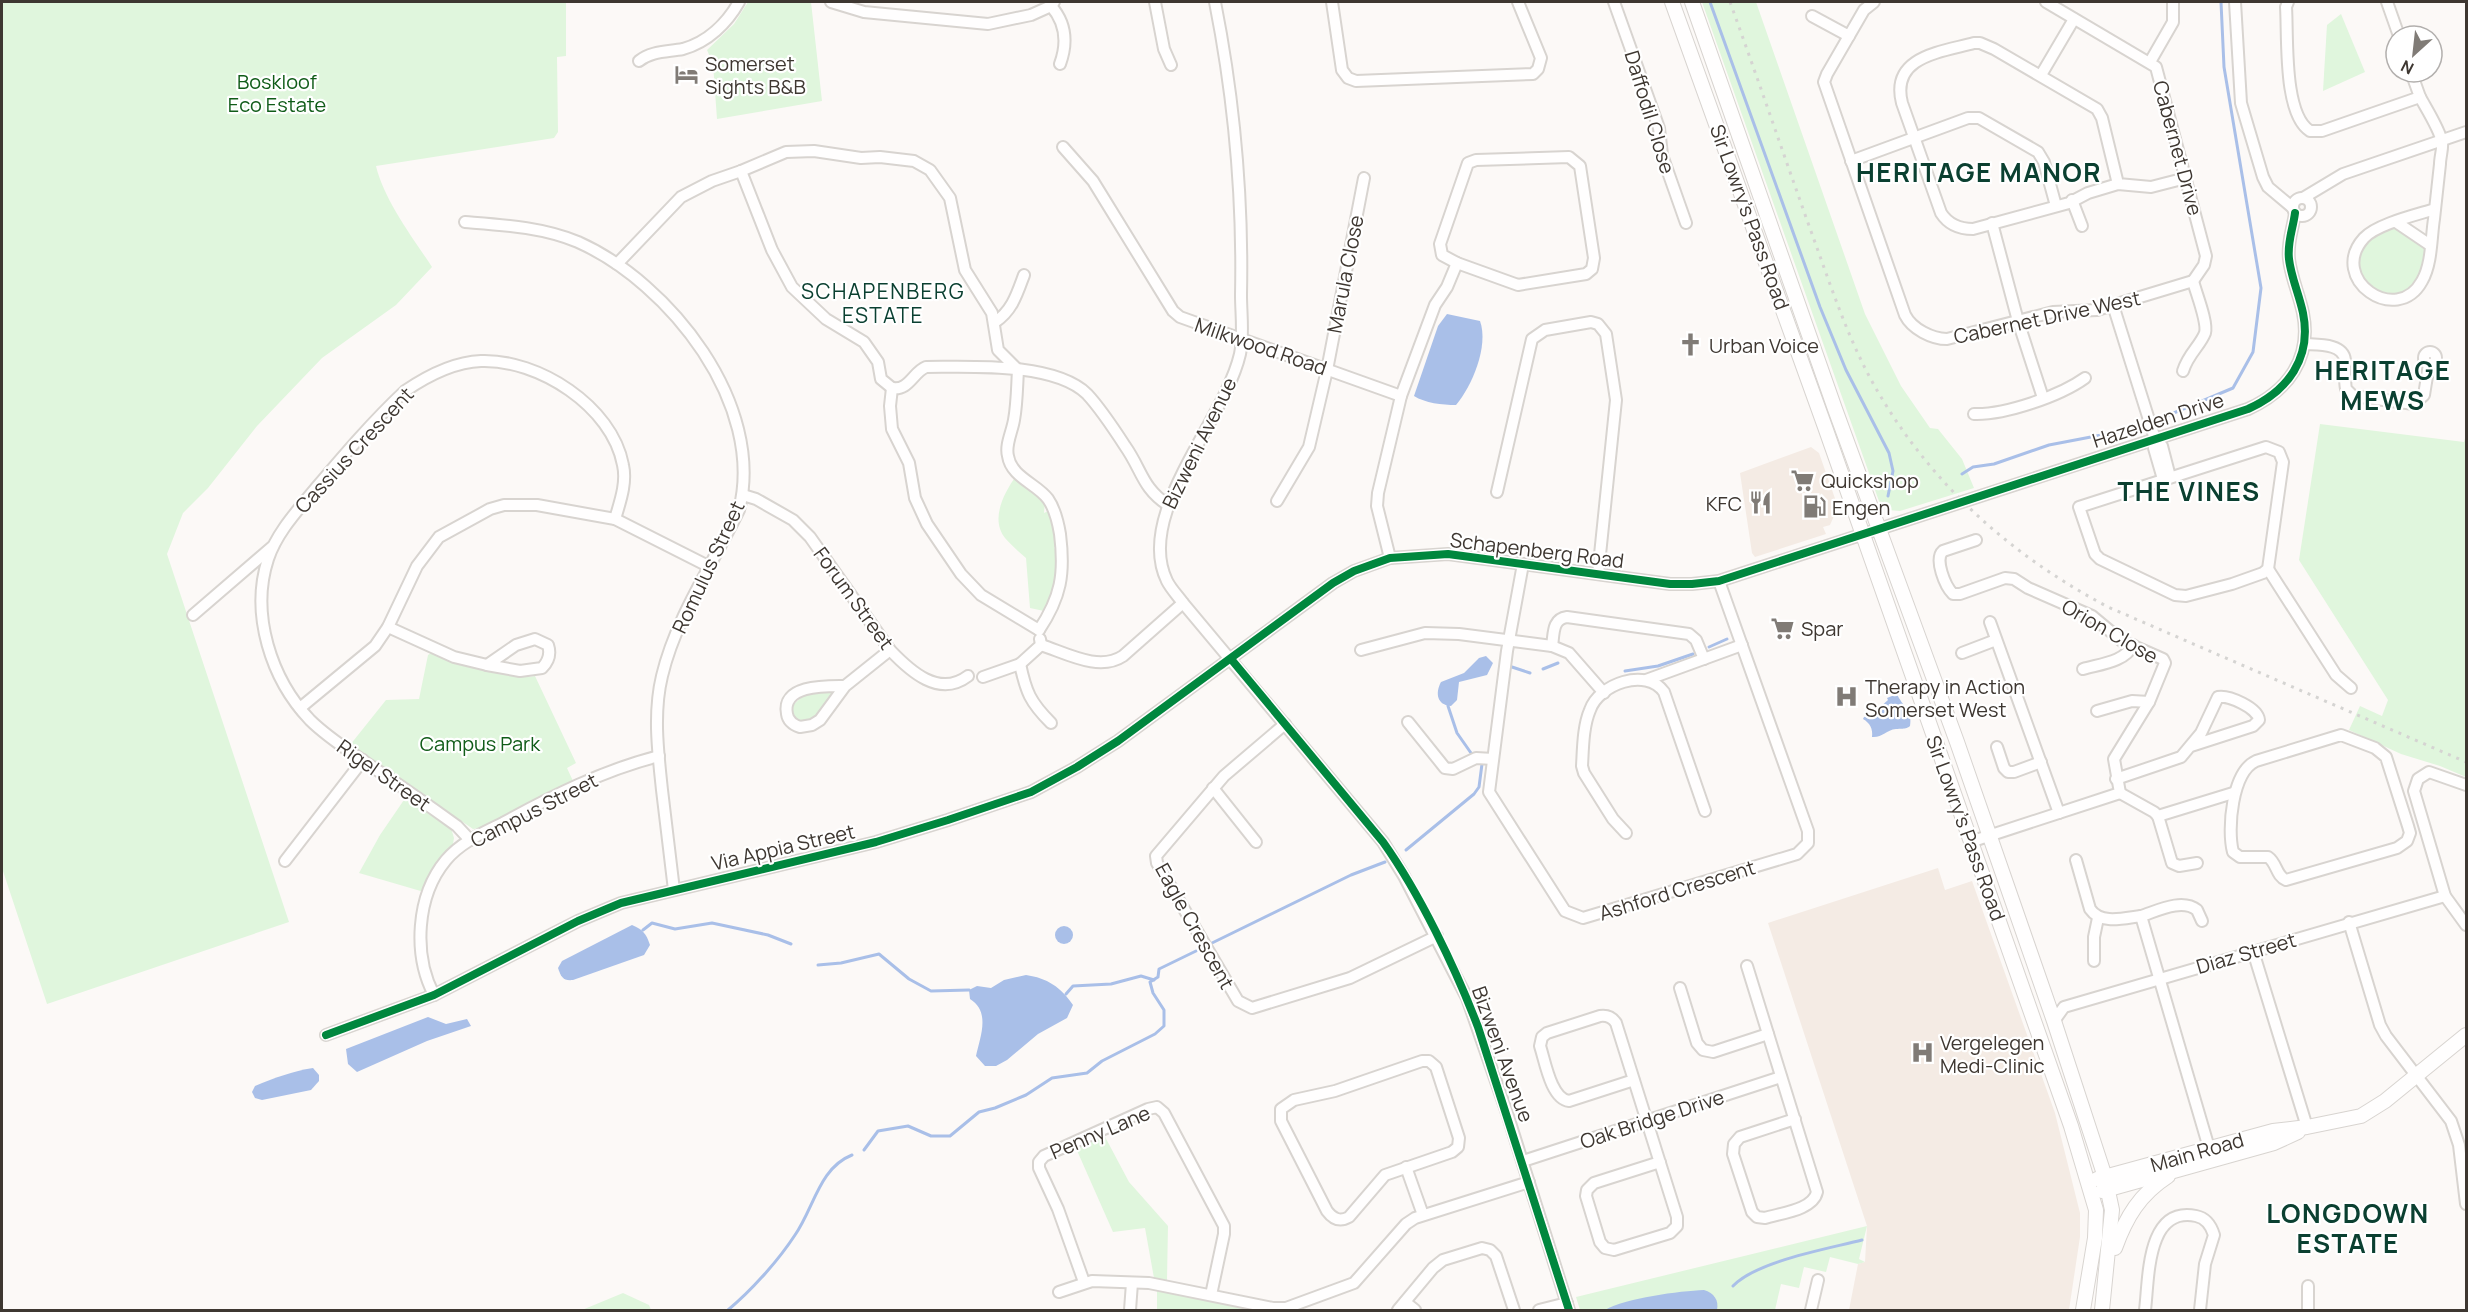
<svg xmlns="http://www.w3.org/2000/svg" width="2468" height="1312" font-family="Manrope,sans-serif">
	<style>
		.built { fill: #f4ebe4 }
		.green { fill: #e0f6dd }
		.water { fill: #a9bfe8 }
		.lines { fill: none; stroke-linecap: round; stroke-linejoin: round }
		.stream { stroke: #a9bfe8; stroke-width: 3 }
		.minor-casing { stroke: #d8d4d0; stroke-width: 14 }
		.major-casing { stroke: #d8d4d0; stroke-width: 16 }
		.minor { stroke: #fffefe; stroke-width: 10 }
		.major { stroke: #fffefe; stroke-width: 14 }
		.rail { stroke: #d5d4d2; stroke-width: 3; stroke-dasharray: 3 6; stroke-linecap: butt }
		.cycleway-casing { stroke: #fff; stroke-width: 11 }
		.cycleway { stroke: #00873e; stroke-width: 8 }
		.labels { text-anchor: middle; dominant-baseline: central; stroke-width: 4.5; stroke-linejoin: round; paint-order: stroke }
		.poi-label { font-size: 20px; fill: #3e3731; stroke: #fff; text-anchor: start }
		.park-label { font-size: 20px; fill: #105c18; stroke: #fff }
		.street-label { font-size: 20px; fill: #3e3731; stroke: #fff }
		.neighbourhood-label { font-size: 21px; letter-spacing: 1.5px; fill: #0b4031; stroke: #fff }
		.district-label { font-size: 26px; font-weight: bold; letter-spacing: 1.5px; fill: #0b4031; stroke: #fff }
	</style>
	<rect width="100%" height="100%" fill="#fcf9f7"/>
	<g class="built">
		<polygon points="1811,447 1819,453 1838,507 1830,525 1823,527 1826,534 1755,557 1752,553 1740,473"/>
		<polygon points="1938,868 1945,890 1972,881 2055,1113 2080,1213 2080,1237 2069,1310 1849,1310 1858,1264 1865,1262 1867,1226 1768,923"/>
	</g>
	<g class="green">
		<path d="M2,2H566V56L557,57L558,132L554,138L376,166C384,200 413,238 432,267L396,305L322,358L257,426L208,488L183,513L167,554L289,922L47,1004L2,868Z"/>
		<polygon points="748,2 811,2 822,101 717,119 713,64 707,50 734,24"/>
		<polygon points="1702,2 1756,2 1865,314 1901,386 1930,428 1938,429 1962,459 1974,488 1900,511 1888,510 1880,504"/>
		<polygon points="2341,14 2365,72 2323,91 2327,25"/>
		<polygon points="2392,221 2427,245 2422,279 2411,292 2393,298 2364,289 2352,258 2357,243"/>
		<polygon points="2320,424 2464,442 2466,435 2466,777 2440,766 2401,754 2349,730 2360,706 2382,716 2388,700 2299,560"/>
		<path d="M1016,476L1045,501L1044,513L1048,511L1052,513L1058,548L1055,547L1054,548L1061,553L1059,585L1044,611L1030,608L1026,558C1019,552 1011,545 1005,538C990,519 1004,493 1016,476Z"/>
		<polygon points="431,653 453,662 529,677 535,676 576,763 567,768 573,781 480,828 473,829 350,745 386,700 419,699 428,655"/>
		<polygon points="833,690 835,694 817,717 802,724 793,720 791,707 806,693"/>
		<polygon points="406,797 451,828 454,838 453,844 436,867 424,892 359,873 380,835"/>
		<polygon points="1103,1133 1129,1182 1168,1226 1167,1280 1154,1278 1145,1228 1113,1232 1075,1146"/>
		<polygon points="1867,1226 1859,1259 1865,1262 1858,1264 1830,1257 1826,1272 1804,1267 1799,1288 1781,1284 1775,1310 1717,1310 1717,1303 1714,1296 1659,1297 1639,1300 1605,1310 1580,1310 1576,1297"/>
		<polygon points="1157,1289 1260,1310 1157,1310"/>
		<polygon points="623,1293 649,1305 651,1310 582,1310"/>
	</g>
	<g class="water">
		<path d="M1447,314L1480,321C1489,346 1472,386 1456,405C1442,405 1425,403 1414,396L1438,326Z"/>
		<path d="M1486,656L1493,663L1487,675L1459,682L1457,700L1451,706C1437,705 1435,693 1441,682L1464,673L1479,658Z"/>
		<path d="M1897,694C1902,706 1913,711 1910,726C1905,730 1903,728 1896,729C1886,730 1882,738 1872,737C1873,729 1870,723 1863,719L1864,717L1870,716L1888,700L1887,698Z"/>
		<path d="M632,925C643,930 646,933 650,945L644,955L573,980C563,981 561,977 558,968L562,961Z"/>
		<circle cx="1064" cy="935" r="9"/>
		<path d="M1026,975C1047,978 1061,987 1073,1005L1067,1018L1038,1034L1007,1060L996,1066H985L976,1056C980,1037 991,1012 970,999L969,990L977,986L991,988L1004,980Z"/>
		<polygon points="428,1017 446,1024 467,1019 471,1026 427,1041 357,1072 348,1064 346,1049"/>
		<path d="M313,1068L319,1075V1081L311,1090L262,1100L255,1098L252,1092L255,1086C274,1078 293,1071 313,1068Z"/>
		<path d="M1704,1290C1714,1293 1719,1300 1717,1310H1605C1625,1298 1680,1291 1704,1290Z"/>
	</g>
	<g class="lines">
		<g class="stream">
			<polyline points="1710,2 1820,307 1846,370 1889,453 1893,471 1888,496"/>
			<polyline points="2157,420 2233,388 2253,352 2261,288 2224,67 2221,2"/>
			<polyline points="1962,474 1973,467 1994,464 2049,445 2117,432 2144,424"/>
			<polyline points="1709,647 1727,639"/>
			<polyline points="1512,667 1530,673"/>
			<polyline points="1543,669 1558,663"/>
			<polyline points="1625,671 1658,666 1693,654"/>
			<polyline points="1448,706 1457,733 1471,753"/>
			<polyline points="1406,850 1474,794 1479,787 1482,764"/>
			<polyline points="643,930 652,923 675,929 712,923 768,935 791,944"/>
			<polyline points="1212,943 1351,875 1385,862"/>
			<polyline points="818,965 841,963 879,954 909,979 931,991 969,990"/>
			<polyline points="1066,994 1073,986 1111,984 1141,976 1154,980"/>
			<polyline points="864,1150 878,1131 908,1126 931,1136 950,1136 979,1112 995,1108 1026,1095 1052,1078 1087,1073 1102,1061 1155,1034 1164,1026 1164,1010 1153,993 1150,982 1158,977 1159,969 1196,951"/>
			<path d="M1733,1286C1757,1261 1827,1249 1862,1240"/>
			<path d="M728,1310C751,1291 778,1261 795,1235C814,1208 819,1168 852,1155"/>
		</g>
		<defs>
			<g id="minor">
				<polyline points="831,2 864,12 988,24 1031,15 1051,6 1054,2"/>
				<polyline points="1155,2 1164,49 1171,65"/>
				<path d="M1215,2C1234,98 1243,197 1241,295C1241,314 1244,335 1240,354C1225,420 1134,514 1167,581C1171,589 1178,596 1183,603L1383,842L1404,876L1467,998L1507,1113L1569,1310"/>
				<polyline points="1332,2 1342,70 1348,78 1356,81 1533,74 1538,69 1541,58 1518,2"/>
				<polyline points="1614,2 1659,128 1662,155 1686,223"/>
				<path d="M1874,2L1864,10L1827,74L1824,82L1905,315C1912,329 1932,339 1947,339L2053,312L2097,310L2193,281"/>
				<polyline points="2046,2 2156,67 2206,256 2204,265 2193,281"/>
				<polyline points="2235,2 2241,103 2263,177 2268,187 2293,208"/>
				<path d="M2288,2L2286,7C2288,36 2283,114 2310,131H2322L2420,97L2411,72"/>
				<polyline points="2387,2 2399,36"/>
				<path d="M1051,6C1066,23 1068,42 1060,64"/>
				<polyline points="1812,16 1849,36"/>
				<path d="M639,61C651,51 667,52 683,49C708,42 727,23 739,2"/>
				<polyline points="2150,62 2173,22 2173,2"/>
				<polyline points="2041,75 2074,19"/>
				<path d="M2420,97C2426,108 2440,130 2442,142C2443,149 2440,157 2440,164C2438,182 2436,201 2434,219C2431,238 2432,264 2422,281C2397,327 2327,279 2364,238C2377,224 2416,215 2435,209"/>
				<polyline points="1063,147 1093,181 1173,311 1180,317 1401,396"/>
				<polygon points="1569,157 1580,166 1594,258 1592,269 1586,274 1518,285 1457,263 1442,255 1440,244 1468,163 1476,160"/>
				<polyline points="1851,161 1968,118 1979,118 2038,152 2044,162 2056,206"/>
				<polyline points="741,171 772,250 792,287 826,319 864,342 878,362 881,379 892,388"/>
				<path d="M2118,184L2102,118L2097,109L1994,49L1980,43H1974C1942,52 1890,56 1902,103L1941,213C1948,224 1960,229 1973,229L2069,203L2088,193L2118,184L2151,187L2186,178"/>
				<circle cx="2302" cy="207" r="9"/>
				<polyline points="2303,198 2343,174 2466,132"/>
				<polyline points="2072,200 2082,226"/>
				<path d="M465,222C503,225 542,227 578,242C670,283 766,405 739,510C713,564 676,617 662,676C653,713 658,752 662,790C666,823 670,856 674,890"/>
				<polyline points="2396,222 2430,245"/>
				<polyline points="1992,223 2018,321 2043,398"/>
				<polyline points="617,264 681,197 712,181 741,171 786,152 814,151 861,158 880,157 914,161 930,170 950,198 965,270 992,313 998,350 1018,370"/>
				<polyline points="2113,305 2155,439 2154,448 2163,479"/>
				<path d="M995,322C1012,311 1017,294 1024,275"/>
				<path d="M2304,344C2317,345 2343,343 2345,360C2346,370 2344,379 2346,389L2353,396L2414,404L2424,395L2429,364"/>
				<circle cx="2430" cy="358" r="6"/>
				<path d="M1018,370C1017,386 1017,404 1014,420C1012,432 1005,445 1008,456C1011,477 1037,484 1048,499C1055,509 1058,522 1060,534C1065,574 1061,597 1039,630"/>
				<path d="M2183,371C2188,354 2200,346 2205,333C2208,322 2196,293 2193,281"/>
				<path d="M892,388C909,391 913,372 926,367C970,367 1054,362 1087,394C1101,409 1114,429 1125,446C1142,470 1142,488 1168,505"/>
				<polyline points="892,388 890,406 892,429 909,463 915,498 927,524 961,574 981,595 1039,630"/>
				<path d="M1974,414C2005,415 2060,396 2085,378"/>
				<polyline points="2155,439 2162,446 2170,477"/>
				<polygon points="2266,447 2279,452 2283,462 2268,569 2263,573 2232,584 2186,596 2175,595 2100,559 2095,554 2079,507"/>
				<polyline points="1497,492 1532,339 1545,330 1591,322 1598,324 1606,334 1616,400 1598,574"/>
				<path d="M743,495L756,499L793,520L810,537L890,650C910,671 939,698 968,676"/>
				<polyline points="1277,501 1309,447 1327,370 1364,178"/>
				<polyline points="1390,558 1377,506 1378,493 1401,396 1435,305 1447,287 1457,263"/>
				<polyline points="1523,564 1507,651 1489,792 1565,911 1583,918 1797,854 1808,843 1808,831 1719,581"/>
				<polyline points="2268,569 2336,675 2351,688"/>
				<polyline points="193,615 272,547"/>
				<polyline points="1990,622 2059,813"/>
				<polyline points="388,627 454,657 487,665"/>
				<path d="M535,639L548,645C551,654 549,661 542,668L520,671L487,665L516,645Z"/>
				<path d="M1041,645C1066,653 1099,672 1123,656L1183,603"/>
				<path d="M1552,646C1554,634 1552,619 1567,617L1689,634L1696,640L1704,659"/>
				<polyline points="1361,650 1425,633 1459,634 1552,646 1569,653 1604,693"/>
				<polyline points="1962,653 1996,640"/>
				<path d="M1020,664C1026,692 1030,702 1051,723"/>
				<path d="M2083,669C2100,664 2125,662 2133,645"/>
				<polyline points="983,677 1020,664 1041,645 1040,639"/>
				<polyline points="1646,680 1742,645"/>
				<path d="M845,686C828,686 781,684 787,714C788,721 794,725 800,727L812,725L820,720L845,686L890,650"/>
				<polyline points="300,708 375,646 388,627 417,566 439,537 490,509 504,505 537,505 615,519 710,567"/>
				<polyline points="2097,711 2132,701 2149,702"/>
				<polyline points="1408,722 1445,768 1453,769 1476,758 1493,759"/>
				<polyline points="1285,724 1224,776 1156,856 1157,863 1238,1001 1252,1008 1350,978 1437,936"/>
				<path d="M2341,735L2375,748L2386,757L2408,826L2410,833L2407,841L2397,848L2286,880C2276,876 2277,863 2268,857H2240L2233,852C2227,829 2232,772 2256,761Z"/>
				<polyline points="1997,747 2004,768 2008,772 2014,772 2041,762"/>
				<path d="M2116,779L2181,757L2201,733L2218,697C2229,695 2258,708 2259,720L2253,726L2191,746"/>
				<polyline points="2466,785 2429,772 2418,779 2414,791 2445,896 2466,925"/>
				<polyline points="1213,788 1256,842"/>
				<polyline points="2120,793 2154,812 2158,816"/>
				<polyline points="2158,816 2233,793"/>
				<polyline points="2158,816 2172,863 2179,866 2197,863"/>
				<path d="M1626,833L1613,819L1584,773L1582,766C1583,749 1583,726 1590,710C1599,684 1646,667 1664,692L1705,811"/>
				<path d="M470,840L457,826C428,805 398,784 368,764C348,750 327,737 310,720C271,679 250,614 268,559C277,532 298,510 316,488C344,455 373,421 405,391C427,376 454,362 481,361C538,359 612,406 623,465C627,483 620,502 615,519"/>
				<path d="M1970,842L2120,793L2114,759L2149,702L2165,663L2163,659L2122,641L2092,616L2028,588L2014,579L2005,578L1960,594H1953C1945,586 1934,559 1943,551L1976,540"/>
				<path d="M2076,860L2090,909C2101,925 2124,918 2141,916L2209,1148"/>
				<polyline points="285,861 363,760"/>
				<path d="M2141,916C2157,911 2182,898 2197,910L2202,921"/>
				<polyline points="2349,922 2380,1025 2386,1036 2451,1121 2459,1145 2466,1204"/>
				<polyline points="2253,951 2307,1127"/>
				<polyline points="2094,961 2094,937 2098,918"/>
				<path d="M1747,966L1817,1192C1813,1210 1781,1213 1765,1218L1757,1217L1752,1212L1733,1154L1734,1144L1740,1137L1795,1119"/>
				<polyline points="1680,988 1697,1043 1703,1050 1713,1052 1768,1034"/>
				<path d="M434,995C413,955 416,896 446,860C461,842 483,833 503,823C552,796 604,770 659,756"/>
				<polyline points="2054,1021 2064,1007 2445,896"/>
				<path d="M326,1035L434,995L578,921L621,903L876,842L948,820L1031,792L1077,767L1118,741L1333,583L1354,571L1390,558L1448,554L1670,584H1692L1719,581L2248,409C2288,391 2312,358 2303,313C2299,294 2291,277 2289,259C2287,242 2293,229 2295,213"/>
				<path d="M1422,1061H1429L1436,1067L1459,1138L1458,1147L1452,1152L1385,1175L1349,1217C1340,1222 1333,1219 1327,1211L1281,1121V1109L1294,1100L1335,1091Z"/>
				<path d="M1634,1080L1569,1101C1551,1099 1545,1061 1540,1046L1542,1037L1547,1033L1600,1016C1607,1015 1612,1017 1616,1023C1636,1088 1657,1152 1677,1217V1226L1670,1233L1614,1250L1605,1248L1600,1242L1586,1196L1587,1190L1594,1183L1660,1162"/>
				<polyline points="1523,1161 1781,1077"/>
				<polyline points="1406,1167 1423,1215"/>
				<polyline points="1084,1282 1058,1209 1039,1168 1039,1162 1044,1156 1148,1109 1157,1107 1164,1113 1224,1226 1224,1234 1211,1295"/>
				<polyline points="1059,1292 1092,1281 1149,1283 1273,1308 1286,1308 1354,1283 1406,1224 1415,1218 1529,1182"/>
				<polyline points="1405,1302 1415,1310"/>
				<polyline points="1130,1310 1132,1283"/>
				<polyline points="1398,1310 1433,1268 1443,1260 1482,1248 1490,1250 1496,1256 1514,1310"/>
				<polyline points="1539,1310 1567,1303"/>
				<polyline points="1811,1310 1818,1280"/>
				<path d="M2145,1310C2149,1279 2146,1206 2196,1216C2206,1218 2211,1225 2214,1235L2205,1264L2200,1310"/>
				<polyline points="2308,1310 2308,1286"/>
			</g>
			<g id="major">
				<polyline points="1672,2 1825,427 2071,1126 2096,1210 2095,1238 2083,1310"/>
				<polyline points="1692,2 1835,409 1957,742 2054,1021 2105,1177 2112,1210 2102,1310"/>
				<polyline points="2097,1179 2273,1131 2307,1127 2361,1116 2385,1101 2466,1035"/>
				<polyline points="2102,1191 2274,1143 2298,1132"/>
				<path d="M2115,1248C2126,1217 2140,1194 2168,1176"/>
			</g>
		</defs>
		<use href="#minor" class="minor-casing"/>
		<use href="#major" class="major-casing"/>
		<use href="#minor" class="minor"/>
		<use href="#major" class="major"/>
		<path class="rail" d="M1730,2C1758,79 1784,156 1812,234C1832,289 1850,346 1881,397C1936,489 2014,557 2108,607L2466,762"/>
		<defs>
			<g id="cycleway">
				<path d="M1231,659L1383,842C1420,894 1455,967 1478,1027L1569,1310"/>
				<path d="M326,1035L434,995L578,921L621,903L876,842L948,820L1031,792L1077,767L1118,741L1333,583L1354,571L1390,558L1448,554L1670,584H1692L1719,581L2248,409C2288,391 2312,358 2303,313C2299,294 2291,277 2289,259C2287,242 2293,229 2295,213"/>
			</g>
		</defs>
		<use href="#cycleway" class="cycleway-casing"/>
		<use href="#cycleway" class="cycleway"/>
	</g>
	<defs>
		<symbol id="hotel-bare" viewBox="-9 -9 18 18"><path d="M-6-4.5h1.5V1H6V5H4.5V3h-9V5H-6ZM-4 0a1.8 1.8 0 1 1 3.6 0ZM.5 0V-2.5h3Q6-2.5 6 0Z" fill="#807b76" stroke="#fff" stroke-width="2.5" paint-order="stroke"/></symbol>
		<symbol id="church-bare" viewBox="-9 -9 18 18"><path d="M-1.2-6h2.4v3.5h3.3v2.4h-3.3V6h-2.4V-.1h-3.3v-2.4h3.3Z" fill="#807b76" stroke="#fff" stroke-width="2.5" paint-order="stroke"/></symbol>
		<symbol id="supermarket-bare" viewBox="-9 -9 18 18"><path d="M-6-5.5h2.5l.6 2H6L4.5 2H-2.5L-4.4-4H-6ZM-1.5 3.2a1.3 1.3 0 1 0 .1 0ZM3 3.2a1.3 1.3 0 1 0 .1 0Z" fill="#807b76" stroke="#fff" stroke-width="2.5" paint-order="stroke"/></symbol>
		<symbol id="restaurant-bare" viewBox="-9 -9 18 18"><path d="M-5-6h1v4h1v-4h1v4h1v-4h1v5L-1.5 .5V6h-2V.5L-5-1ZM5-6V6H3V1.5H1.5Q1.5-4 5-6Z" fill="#807b76" stroke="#fff" stroke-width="2.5" paint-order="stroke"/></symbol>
		<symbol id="fuel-bare" viewBox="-9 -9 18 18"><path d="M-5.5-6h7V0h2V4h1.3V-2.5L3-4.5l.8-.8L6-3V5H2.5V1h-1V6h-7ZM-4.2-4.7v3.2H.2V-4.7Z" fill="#807b76" stroke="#fff" stroke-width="2.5" paint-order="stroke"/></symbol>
		<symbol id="hospital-bare" viewBox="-9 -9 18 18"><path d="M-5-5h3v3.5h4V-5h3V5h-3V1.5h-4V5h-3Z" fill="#807b76" stroke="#fff" stroke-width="2.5" paint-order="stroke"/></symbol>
	</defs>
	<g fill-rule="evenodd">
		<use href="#hotel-bare" x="670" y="58" width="33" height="33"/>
		<use href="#church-bare" x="1674" y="328" width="33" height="33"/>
		<use href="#supermarket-bare" x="1786" y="464" width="33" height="33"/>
		<use href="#restaurant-bare" x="1744" y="486" width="33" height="33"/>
		<use href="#fuel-bare" x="1798" y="490" width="33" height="33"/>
		<use href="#supermarket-bare" x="1766" y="612" width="33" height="33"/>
		<use href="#hospital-bare" x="1830" y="680" width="33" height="33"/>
		<use href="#hospital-bare" x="1906" y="1036" width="33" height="33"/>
	</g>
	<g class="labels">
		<g class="poi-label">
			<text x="705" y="63">Somerset<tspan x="705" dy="23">Sights B&amp;B</tspan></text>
			<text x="1709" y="345">Urban Voice</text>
			<text x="1821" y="480">Quickshop</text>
			<text x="1742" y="503" text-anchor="end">KFC</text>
			<text x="1832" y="507">Engen</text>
			<text x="1801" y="628">Spar</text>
			<text x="1865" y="686">Therapy in Action<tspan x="1865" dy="23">Somerset West</tspan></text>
			<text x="1940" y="1042">Vergelegen<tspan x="1940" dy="23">Medi-Clinic</tspan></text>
		</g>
		<g class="park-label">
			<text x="277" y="81">Boskloof<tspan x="277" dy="23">Eco Estate</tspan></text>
			<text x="480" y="743">Campus Park</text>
		</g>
		<g class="street-label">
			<text transform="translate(1650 112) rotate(73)">Daffodil Close</text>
			<text transform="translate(2178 148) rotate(75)">Cabernet Drive</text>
			<text transform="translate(1750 217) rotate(70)">Sir Lowry's Pass Road</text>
			<text transform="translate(1345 274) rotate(-79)">Marula Close</text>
			<text transform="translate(2047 317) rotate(-12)">Cabernet Drive West</text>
			<text transform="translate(1261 346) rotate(19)">Milkwood Road</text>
			<text transform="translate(2158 420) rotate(-18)">Hazelden Drive</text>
			<text transform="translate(1199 443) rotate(-64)">Bizweni Avenue</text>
			<text transform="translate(354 450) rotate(-47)">Cassius Crescent</text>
			<text transform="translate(1537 550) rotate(7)">Schapenberg Road</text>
			<text transform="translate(708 567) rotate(-65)">Romulus Street</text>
			<text transform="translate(854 598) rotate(54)">Forum Street</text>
			<text transform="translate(2110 631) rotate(30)">Orion Close</text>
			<text transform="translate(384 775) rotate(35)">Rigel Street</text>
			<text transform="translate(534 810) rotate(-27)">Campus Street</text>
			<text transform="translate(1966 828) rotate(70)">Sir Lowry's Pass Road</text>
			<text transform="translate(783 847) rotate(-13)">Via Appia Street</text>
			<text transform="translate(1677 890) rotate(-17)">Ashford Crescent</text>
			<text transform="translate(1195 926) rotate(61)">Eagle Crescent</text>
			<text transform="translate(2246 953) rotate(-16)">Diaz Street</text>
			<text transform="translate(1503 1054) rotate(70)">Bizweni Avenue</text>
			<text transform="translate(1652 1119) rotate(-18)">Oak Bridge Drive</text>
			<text transform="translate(1100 1132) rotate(-23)">Penny Lane</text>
			<text transform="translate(2197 1152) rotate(-16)">Main Road</text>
		</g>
		<g class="neighbourhood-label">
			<text x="883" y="291">SCHAPENBERG<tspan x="883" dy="24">ESTATE</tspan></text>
		</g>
		<g class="district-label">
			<text x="1979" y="172">HERITAGE MANOR</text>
			<text x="2383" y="370">HERITAGE<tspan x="2383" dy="30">MEWS</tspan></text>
			<text x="2189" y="491">THE VINES</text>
			<text x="2348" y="1213">LONGDOWN<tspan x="2348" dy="30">ESTATE</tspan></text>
		</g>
	</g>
	<rect width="2468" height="1312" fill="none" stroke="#3e3731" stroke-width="6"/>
	<g transform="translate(2414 54) rotate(207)"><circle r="28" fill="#ffffff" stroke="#b2afad" stroke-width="1.5"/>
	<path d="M0-4.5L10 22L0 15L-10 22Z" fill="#807b76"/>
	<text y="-9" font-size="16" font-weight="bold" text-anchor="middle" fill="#3e3731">N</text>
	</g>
</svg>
